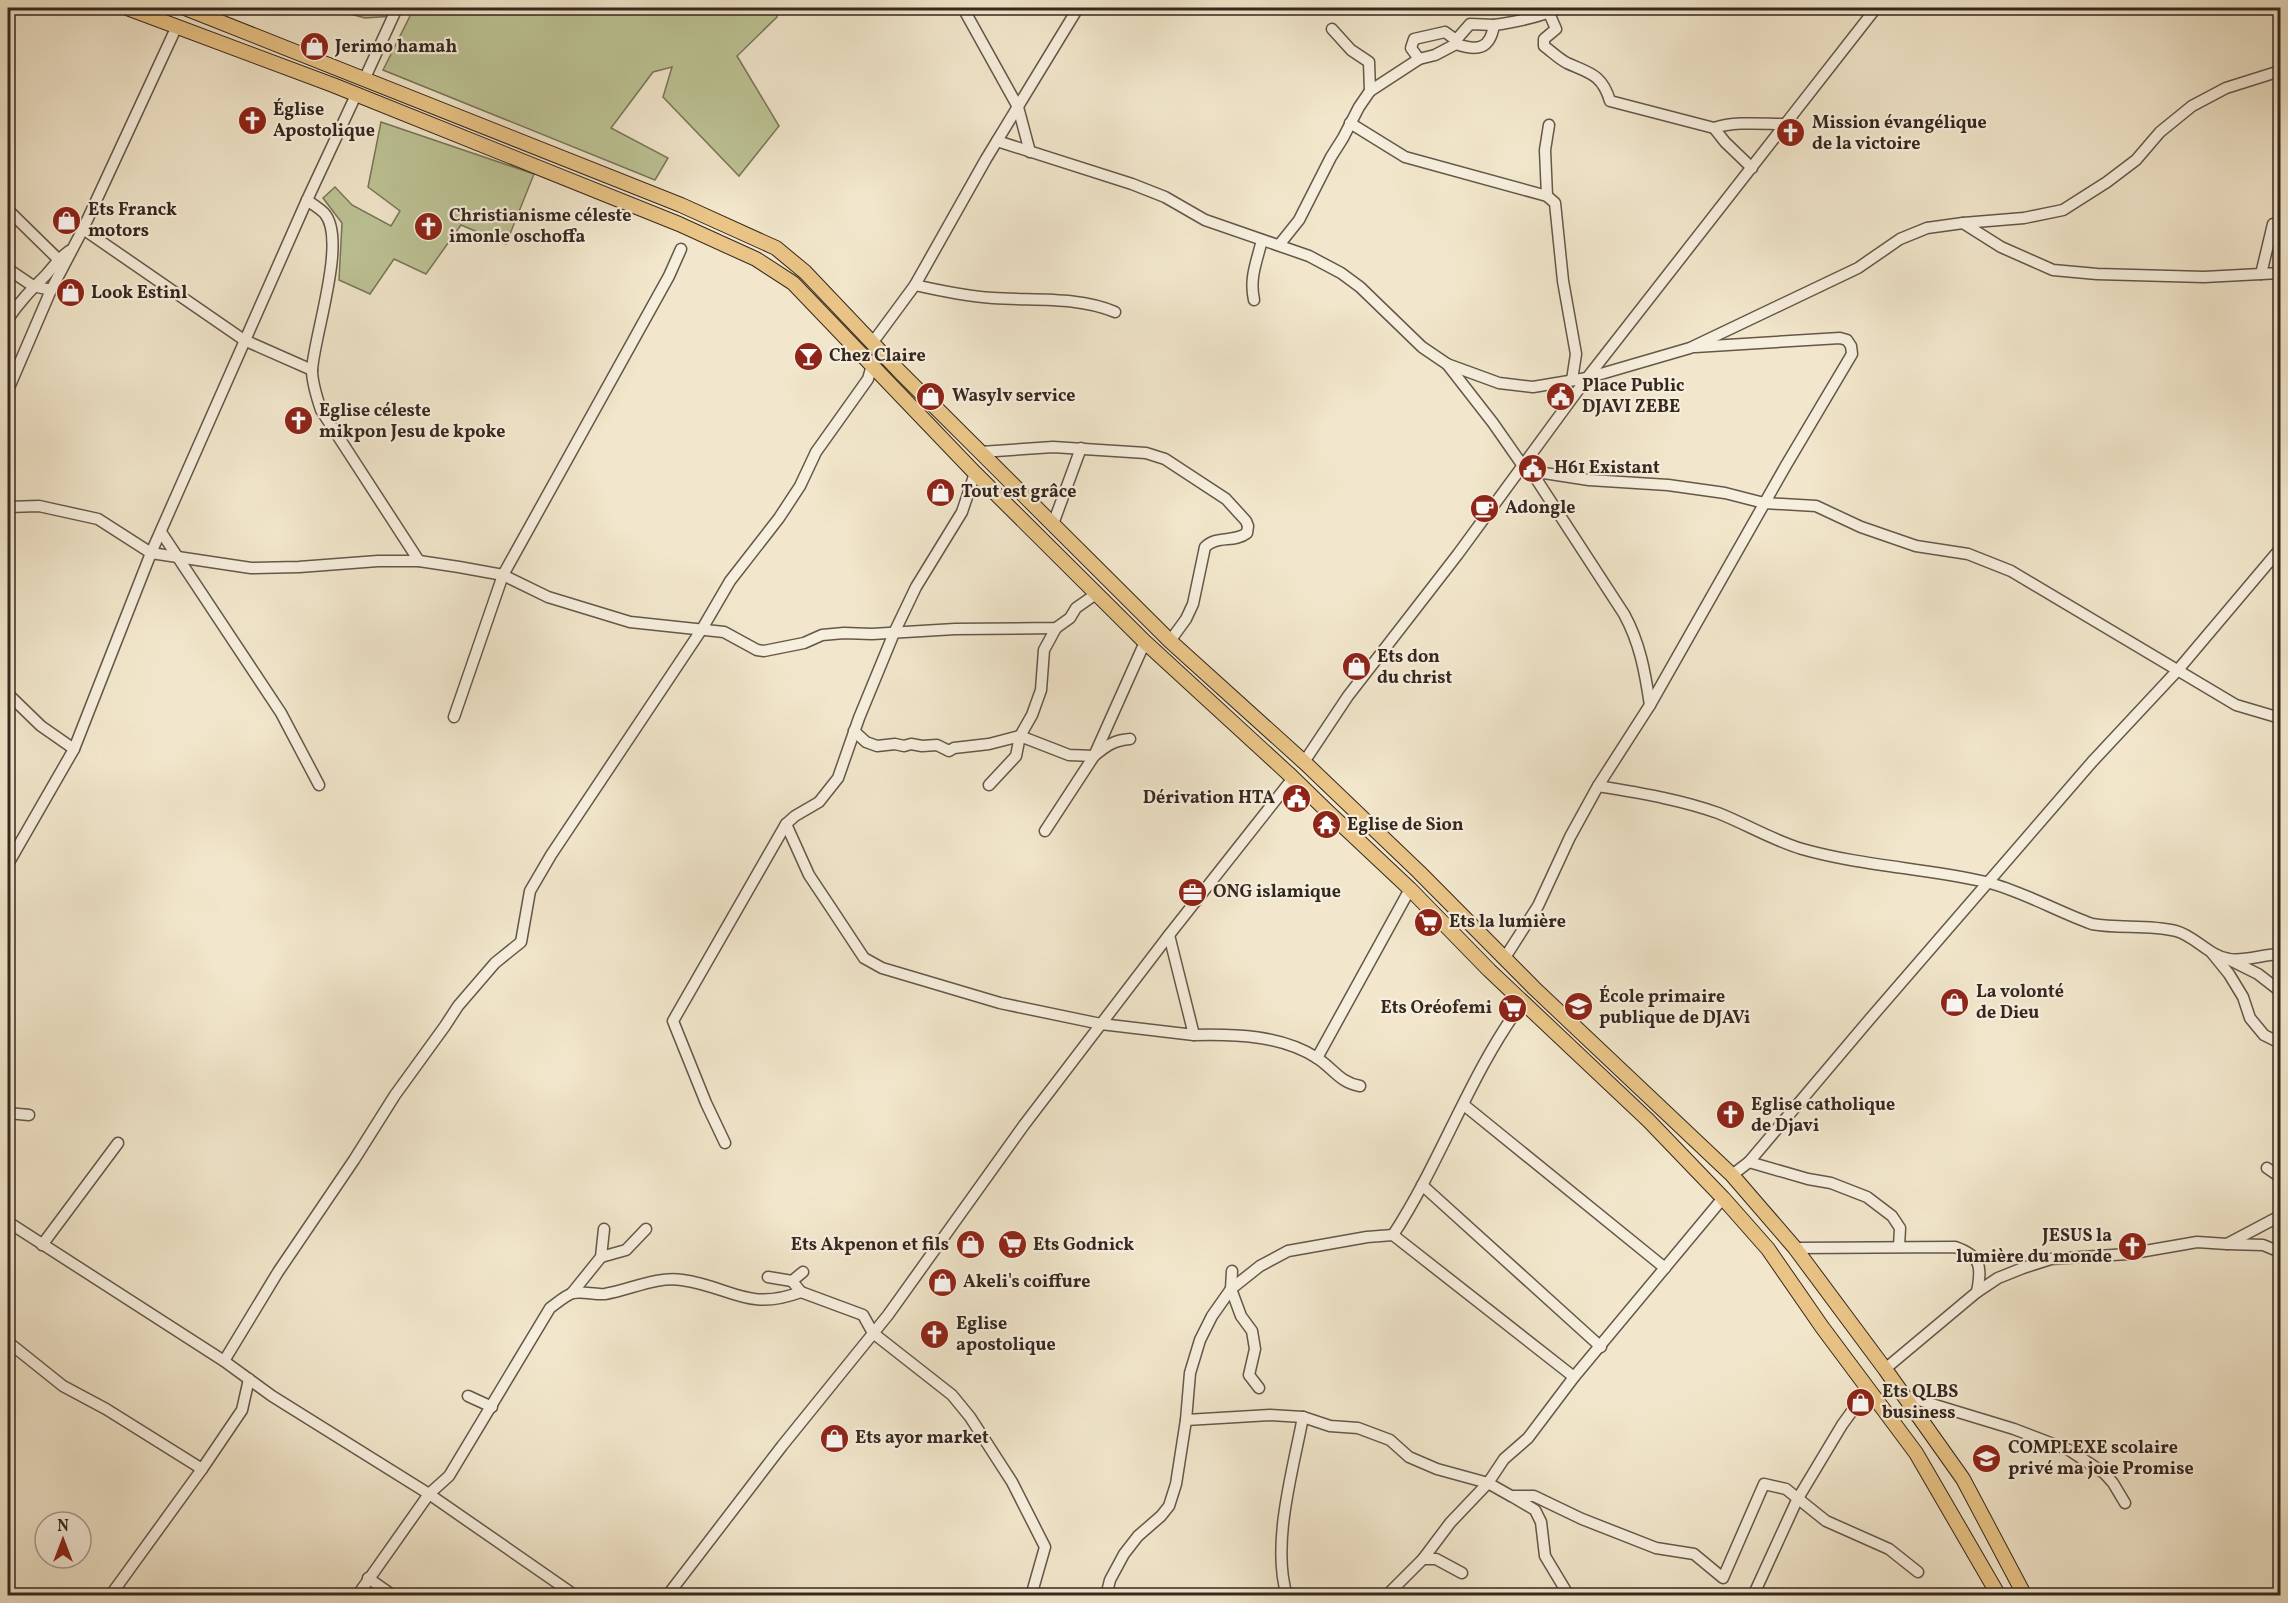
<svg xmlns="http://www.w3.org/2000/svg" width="2288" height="1603" font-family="Vollkorn,serif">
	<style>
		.green { fill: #bdc496; stroke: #78765a; stroke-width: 1.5 }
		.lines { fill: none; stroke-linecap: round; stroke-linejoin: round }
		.minor-casing { stroke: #64574a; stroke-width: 13 }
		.major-casing { stroke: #34271f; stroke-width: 16 }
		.minor { stroke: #f7efde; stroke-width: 10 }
		.major { stroke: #e9c486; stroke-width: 14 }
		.labels { text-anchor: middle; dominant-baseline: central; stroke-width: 4.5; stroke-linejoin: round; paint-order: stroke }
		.poi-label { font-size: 18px; font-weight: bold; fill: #34271f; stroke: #f7efde; text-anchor: start }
	</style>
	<rect width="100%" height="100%" fill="#f2e7cc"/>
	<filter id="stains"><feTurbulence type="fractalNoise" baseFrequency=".00333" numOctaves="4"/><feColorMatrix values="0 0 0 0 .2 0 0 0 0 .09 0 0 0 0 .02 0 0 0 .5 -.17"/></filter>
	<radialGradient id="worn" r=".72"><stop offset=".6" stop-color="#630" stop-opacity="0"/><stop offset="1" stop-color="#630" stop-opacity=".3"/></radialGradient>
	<g class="green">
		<polygon points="328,8 399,8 395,16 365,18"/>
		<polygon points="414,8 775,8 777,17 737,56 779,126 739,176 663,97 672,67 653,72 611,128 668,158 655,180 383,70"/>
		<polygon points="381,122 534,174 506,244 461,225 426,274 394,259 370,294 339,280 342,223 323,198 335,187 352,205 391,226 400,211 368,187"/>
	</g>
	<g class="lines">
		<defs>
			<g id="minor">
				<polyline points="963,8 1018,107 1030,152"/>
				<path d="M1549,13L1556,29L1544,39V46C1551,51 1559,59 1567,63C1589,73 1602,74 1610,101L1714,128C1735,121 1763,124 1786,124"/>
				<polyline points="1332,29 1351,50 1369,62 1370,91"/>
				<polyline points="1419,59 1411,48 1414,39 1445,32 1456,40 1470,24 1494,25"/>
				<polyline points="364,80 397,8"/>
				<polyline points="1350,123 1405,157 1547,196 1555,203 1563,281 1576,354 1572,380"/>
				<polyline points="1714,128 1725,142 1752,168"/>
				<path d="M997,141L1132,184L1165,197L1205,220L1309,256L1341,273L1360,287L1422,347L1447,364L1493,423L1523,466L1531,471L1624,614C1640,643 1645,672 1650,705"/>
				<polyline points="1547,196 1545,150 1549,125"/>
				<path d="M307,200C312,204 321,209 325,214C347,241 314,336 312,370C312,383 317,398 321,410L419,561"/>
				<polyline points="8,210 58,259"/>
				<polyline points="1963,223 2001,247 2053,270 2097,274 2204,277 2280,273"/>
				<polyline points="83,229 244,340 312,370"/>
				<path d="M1279,245L1299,220L1331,157L1343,138L1359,107L1370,91L1419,59L1435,55L1456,44C1477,51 1490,50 1494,25C1514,22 1542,17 1558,8"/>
				<polyline points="8,269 33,286 51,290"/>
				<polyline points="2261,274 2273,224"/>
				<path d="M915,285C941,291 966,296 993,298C1033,301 1077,296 1115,312"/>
				<path d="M1254,300C1249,278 1257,261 1262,240"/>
				<path d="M8,319C19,302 32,289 46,275C54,266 59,258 69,251"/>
				<polyline points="873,342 915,285 986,159 1078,8"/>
				<polyline points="1447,364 1499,383 1533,387 1587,378 1690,348 1858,268 1900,239 1927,228 1963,223 2024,218 2063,210 2107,182 2136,160 2160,132 2192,106 2226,88 2280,71"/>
				<polyline points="8,390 51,290 83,229 177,26"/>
				<path d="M981,452L1053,447L1146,453L1165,459L1226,499L1246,521L1248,526L1247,533C1234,543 1217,535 1205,547L1193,604L1186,619L1170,641"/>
				<polyline points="1531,471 1589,480 1668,485 1725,493 1764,503 1816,506 1861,527 1916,546 1968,554 2011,571 2236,705 2280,718"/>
				<polyline points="975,473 962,512 916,587 894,633 859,718 838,778 819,802 795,816 786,824 809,875 831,908 864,958 882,968 1000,1003 1101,1024 1194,1035 1169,935"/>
				<polyline points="8,507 39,506 98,519 151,553 251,568 299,567 378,561 419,561 459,567 503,575 548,597 630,622 724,632 757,650 764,651 804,643 822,635 844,633 872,634 955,629 1056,628 1070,618 1076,608 1096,594"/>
				<polyline points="1053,524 1081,448"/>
				<polyline points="161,532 281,713 319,785"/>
				<polyline points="8,694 41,726 74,749"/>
				<polyline points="454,717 503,575 669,276 681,249"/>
				<path d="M854,731L866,742L877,746L895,744L904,746L911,744L922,746L937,745L949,751L954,748L989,744L1020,736L1069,755L1094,756C1106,746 1114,740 1130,739"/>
				<polyline points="1304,762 1348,696 1458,554 1587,378 1876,8"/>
				<polyline points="989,785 1016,756 1020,736 1032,715 1041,690 1044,650 1056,628"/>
				<path d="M1598,786C1639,793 1679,799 1718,813C1746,824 1772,840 1802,849C1862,866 1925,868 1986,882C2022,891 2056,911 2092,924C2119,929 2148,924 2176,931C2195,936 2209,956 2229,959C2243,962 2265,954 2280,954"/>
				<polyline points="1045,831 1094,756 1145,642"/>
				<polyline points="8,864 74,749 151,553 307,200 356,95"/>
				<polyline points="2212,953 2229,974 2243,997 2250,1018 2264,1035 2280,1043"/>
				<polyline points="1504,959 1538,906 1570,837 1598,786 1650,705 1785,467 1852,354 1851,346 1847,340 1840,338 1695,347"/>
				<polyline points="2230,960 2258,974 2280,991"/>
				<path d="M1194,1035C1235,1034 1281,1035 1317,1058C1334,1069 1339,1082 1360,1086"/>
				<polyline points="1317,1058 1410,889"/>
				<polyline points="1464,1105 1665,1268"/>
				<polyline points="8,1113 29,1115"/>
				<polyline points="725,1143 706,1103 673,1021 786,824"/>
				<polyline points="1749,1162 1808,1179 1831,1183 1867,1197 1892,1216 1900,1228 1899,1246"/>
				<polyline points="2267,1168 2280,1177"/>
				<polyline points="1732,1175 1749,1162 1869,1020 2092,762 2177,671 2280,549"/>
				<polyline points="1422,1185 1601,1347"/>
				<polyline points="8,1222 224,1361 272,1396 429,1494 576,1596"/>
				<path d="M1393,1235C1442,1160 1470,1073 1523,1002"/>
				<polyline points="2228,1244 2263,1245 2280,1252"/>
				<polyline points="42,1245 118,1143"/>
				<path d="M1795,1248L1955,1247C1981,1256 1982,1266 1977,1292"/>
				<polyline points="601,1257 626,1250 646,1229"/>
				<polyline points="1232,1271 1231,1289 1241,1316 1252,1331 1255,1349 1249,1375 1259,1388"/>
				<polyline points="768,1277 792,1281 803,1272"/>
				<polyline points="792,1281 801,1292 863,1315 873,1333 952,1395 970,1417 1012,1482 1045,1547 1031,1596"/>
				<polyline points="572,1293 601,1257 604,1229"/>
				<polyline points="8,1342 63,1386 106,1409 202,1469 110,1596"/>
				<polyline points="224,1361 278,1272 354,1160 395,1095 445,1026 458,1006 495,963 521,942 530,891 551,855 702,629 730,581 779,518 800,486 816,452 868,379 872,365"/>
				<polyline points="1885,1369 1977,1292 1998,1278 2023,1268 2051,1259 2128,1254 2197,1242 2227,1244 2280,1216"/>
				<polyline points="1902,1395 2014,1429 2069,1450 2104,1473 2113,1483 2125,1503"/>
				<polyline points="468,1396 492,1407"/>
				<polyline points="1186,1420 1270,1415 1303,1417 1330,1426 1358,1428 1390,1440 1409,1457 1437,1469 1488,1483 1511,1496 1534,1496 1582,1519 1656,1548 1694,1554 1723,1578 1764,1484 1786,1489 1826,1521 1889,1549 1918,1572"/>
				<polyline points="202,1469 242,1410 249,1379"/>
				<polyline points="1513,1497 1535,1510 1541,1522 1545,1556 1569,1596"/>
				<polyline points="1423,1559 1436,1559 1462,1573"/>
				<polyline points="368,1578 394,1596"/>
				<polyline points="8,1593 12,1596"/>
				<path d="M357,1596L429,1494L449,1476L550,1308C557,1303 566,1295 573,1293C583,1291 595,1295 605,1294C630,1290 656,1276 682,1280C732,1287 747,1312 801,1292"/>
				<polyline points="667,1596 782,1446 888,1315 1024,1125 1169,935 1293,778"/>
				<polyline points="1106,1596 1110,1580 1124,1554 1138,1536 1161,1516 1169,1506 1176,1484 1186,1420 1190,1373 1200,1340 1212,1316 1231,1289 1260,1266 1288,1251 1367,1237 1393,1235 1574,1377"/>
				<path d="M1287,1596C1271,1544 1293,1470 1303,1417"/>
				<polyline points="1386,1596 1423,1559 1450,1523 1488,1483 1504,1459 1528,1438 1574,1377 1723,1198"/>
				<polyline points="1753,1596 1797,1500 1842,1425 1868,1389"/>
			</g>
			<g id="major">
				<polyline points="127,8 333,85 679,224 756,259 793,283 975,473 1145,642 1291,776 1327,811 1410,889 1489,970 1649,1121 1723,1198 1768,1249 1822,1327 1916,1453 1999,1596"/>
				<polyline points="185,8 681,205 776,248 805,272 900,372 1170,641 1304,762 1419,872 1534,988 1732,1175 1795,1248 1885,1369 1963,1479 2025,1596"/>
			</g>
		</defs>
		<use href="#minor" class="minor-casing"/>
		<use href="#major" class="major-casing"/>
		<use href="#minor" class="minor"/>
		<use href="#major" class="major"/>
	</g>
	<defs>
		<symbol id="shop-disc" viewBox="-11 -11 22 22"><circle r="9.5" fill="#8f2418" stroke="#f7efde"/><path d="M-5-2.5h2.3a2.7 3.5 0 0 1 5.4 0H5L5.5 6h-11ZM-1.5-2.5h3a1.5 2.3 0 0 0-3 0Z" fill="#fff"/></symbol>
		<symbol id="church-disc" viewBox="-11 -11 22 22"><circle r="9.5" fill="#8f2418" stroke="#f7efde"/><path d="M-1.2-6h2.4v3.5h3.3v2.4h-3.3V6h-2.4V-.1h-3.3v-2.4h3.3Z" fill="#fff"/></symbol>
		<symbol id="bar-disc" viewBox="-11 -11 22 22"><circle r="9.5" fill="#8f2418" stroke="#f7efde"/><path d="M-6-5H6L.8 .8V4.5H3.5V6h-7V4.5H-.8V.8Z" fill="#fff"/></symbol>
		<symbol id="civic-disc" viewBox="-11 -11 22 22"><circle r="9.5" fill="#8f2418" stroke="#f7efde"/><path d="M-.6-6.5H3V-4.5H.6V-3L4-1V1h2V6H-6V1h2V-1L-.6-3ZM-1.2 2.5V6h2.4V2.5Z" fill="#fff"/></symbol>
		<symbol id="cafe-disc" viewBox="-11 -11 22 22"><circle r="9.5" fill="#8f2418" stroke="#f7efde"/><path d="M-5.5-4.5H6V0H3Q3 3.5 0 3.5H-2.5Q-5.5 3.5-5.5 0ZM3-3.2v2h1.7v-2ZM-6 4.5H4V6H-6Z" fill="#fff"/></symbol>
		<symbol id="temple-disc" viewBox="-11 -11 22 22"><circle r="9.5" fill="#8f2418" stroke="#f7efde"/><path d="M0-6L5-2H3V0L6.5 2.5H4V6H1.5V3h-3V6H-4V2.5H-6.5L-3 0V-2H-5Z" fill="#fff"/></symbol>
		<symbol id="office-disc" viewBox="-11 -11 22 22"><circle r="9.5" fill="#8f2418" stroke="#f7efde"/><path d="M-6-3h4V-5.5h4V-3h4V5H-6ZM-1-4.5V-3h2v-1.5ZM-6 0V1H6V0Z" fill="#fff"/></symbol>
		<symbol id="supermarket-disc" viewBox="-11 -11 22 22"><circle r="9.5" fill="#8f2418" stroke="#f7efde"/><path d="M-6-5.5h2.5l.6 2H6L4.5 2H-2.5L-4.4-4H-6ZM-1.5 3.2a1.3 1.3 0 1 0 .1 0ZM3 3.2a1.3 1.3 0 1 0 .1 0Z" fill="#fff"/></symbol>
		<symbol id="school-disc" viewBox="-11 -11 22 22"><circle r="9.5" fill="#8f2418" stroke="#f7efde"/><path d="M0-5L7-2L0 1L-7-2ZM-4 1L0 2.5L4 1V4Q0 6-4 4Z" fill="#fff"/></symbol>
	</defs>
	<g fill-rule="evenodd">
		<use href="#shop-disc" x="298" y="30" width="33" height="33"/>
		<use href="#church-disc" x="236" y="104" width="33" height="33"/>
		<use href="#church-disc" x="1774" y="116" width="33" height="33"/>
		<use href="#shop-disc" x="50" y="204" width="33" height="33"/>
		<use href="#church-disc" x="412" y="210" width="33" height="33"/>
		<use href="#shop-disc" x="54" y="276" width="33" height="33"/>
		<use href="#bar-disc" x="792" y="340" width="33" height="33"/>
		<use href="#shop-disc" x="914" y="380" width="33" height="33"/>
		<use href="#civic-disc" x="1544" y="380" width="33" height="33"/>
		<use href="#church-disc" x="282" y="404" width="33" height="33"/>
		<use href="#civic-disc" x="1516" y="452" width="33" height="33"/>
		<use href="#shop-disc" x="924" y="476" width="33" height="33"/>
		<use href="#cafe-disc" x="1468" y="492" width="33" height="33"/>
		<use href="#shop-disc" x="1340" y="650" width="33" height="33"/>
		<use href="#civic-disc" x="1280" y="782" width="33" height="33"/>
		<use href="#temple-disc" x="1310" y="808" width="33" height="33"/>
		<use href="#office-disc" x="1176" y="876" width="33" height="33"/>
		<use href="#supermarket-disc" x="1412" y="906" width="33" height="33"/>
		<use href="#shop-disc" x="1938" y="986" width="33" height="33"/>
		<use href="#school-disc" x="1562" y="990" width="33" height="33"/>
		<use href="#supermarket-disc" x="1496" y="992" width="33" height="33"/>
		<use href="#church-disc" x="1714" y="1098" width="33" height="33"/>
		<use href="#shop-disc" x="954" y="1228" width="33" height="33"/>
		<use href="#supermarket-disc" x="996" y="1228" width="33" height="33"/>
		<use href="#church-disc" x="2116" y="1230" width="33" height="33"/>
		<use href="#shop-disc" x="926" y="1266" width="33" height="33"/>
		<use href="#church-disc" x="918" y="1318" width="33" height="33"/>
		<use href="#shop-disc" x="1844" y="1386" width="33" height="33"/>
		<use href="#shop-disc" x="818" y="1422" width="33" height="33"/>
		<use href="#school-disc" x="1970" y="1442" width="33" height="33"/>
	</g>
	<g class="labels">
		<g class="poi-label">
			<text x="335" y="47">Jerimo hamah</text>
			<text x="273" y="110">Église<tspan x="273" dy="21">Apostolique</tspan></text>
			<text x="1812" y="123">Mission évangélique<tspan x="1812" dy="21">de la victoire</tspan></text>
			<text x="88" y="210">Ets Franck<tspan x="88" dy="21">motors</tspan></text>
			<text x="449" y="216">Christianisme céleste<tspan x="449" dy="21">imonle oschoffa</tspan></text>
			<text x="91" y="293">Look Estinl</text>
			<text x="829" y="356">Chez Claire</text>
			<text x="1582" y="386">Place Public<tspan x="1582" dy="21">DJAVI ZEBE</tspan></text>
			<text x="952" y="396">Wasylv service</text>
			<text x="319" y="411">Eglise céleste<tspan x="319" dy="21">mikpon Jesu de kpoke</tspan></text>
			<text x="1554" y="468">H61 Existant</text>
			<text x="961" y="492">Tout est grâce</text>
			<text x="1505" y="508">Adongle</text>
			<text x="1377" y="657">Ets don<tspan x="1377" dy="21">du christ</tspan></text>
			<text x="1275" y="798" text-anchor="end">Dérivation HTA</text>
			<text x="1347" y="825">Eglise de Sion</text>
			<text x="1213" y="892">ONG islamique</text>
			<text x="1449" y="922">Ets la lumière</text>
			<text x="1976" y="992">La volonté<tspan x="1976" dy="21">de Dieu</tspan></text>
			<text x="1599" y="997">École primaire<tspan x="1599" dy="21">publique de DJAVi</tspan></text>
			<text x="1492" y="1008" text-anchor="end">Ets Oréofemi</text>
			<text x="1751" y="1105">Eglise catholique<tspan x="1751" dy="21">de Djavi</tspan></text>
			<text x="2112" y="1236" text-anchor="end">JESUS la<tspan x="2112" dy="21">lumière du monde</tspan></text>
			<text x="949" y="1245" text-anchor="end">Ets Akpenon et fils</text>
			<text x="1033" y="1245">Ets Godnick</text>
			<text x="963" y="1282">Akeli's coiffure</text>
			<text x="956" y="1324">Eglise<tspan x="956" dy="21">apostolique</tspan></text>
			<text x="1882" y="1392">Ets QLBS<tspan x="1882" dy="21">business</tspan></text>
			<text x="855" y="1438">Ets ayor market</text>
			<text x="2008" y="1448">COMPLEXE scolaire<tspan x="2008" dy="21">privé ma joie Promise</tspan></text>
		</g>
	</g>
	<rect width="2288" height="1603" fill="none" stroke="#f2e7cc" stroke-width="30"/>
	<rect x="9" y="9" width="2270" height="1585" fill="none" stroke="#34271f" stroke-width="3"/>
	<rect x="15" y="15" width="2258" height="1573" fill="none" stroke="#34271f" stroke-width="1.5"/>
	<g transform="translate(63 1540)"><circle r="28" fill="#f7efde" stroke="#a99f92" stroke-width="1.5"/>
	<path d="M0-4.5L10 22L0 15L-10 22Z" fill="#8f2418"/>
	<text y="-9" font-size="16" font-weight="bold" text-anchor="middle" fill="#34271f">N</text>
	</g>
	<rect width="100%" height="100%" filter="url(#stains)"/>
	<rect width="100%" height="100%" fill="url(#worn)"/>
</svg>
